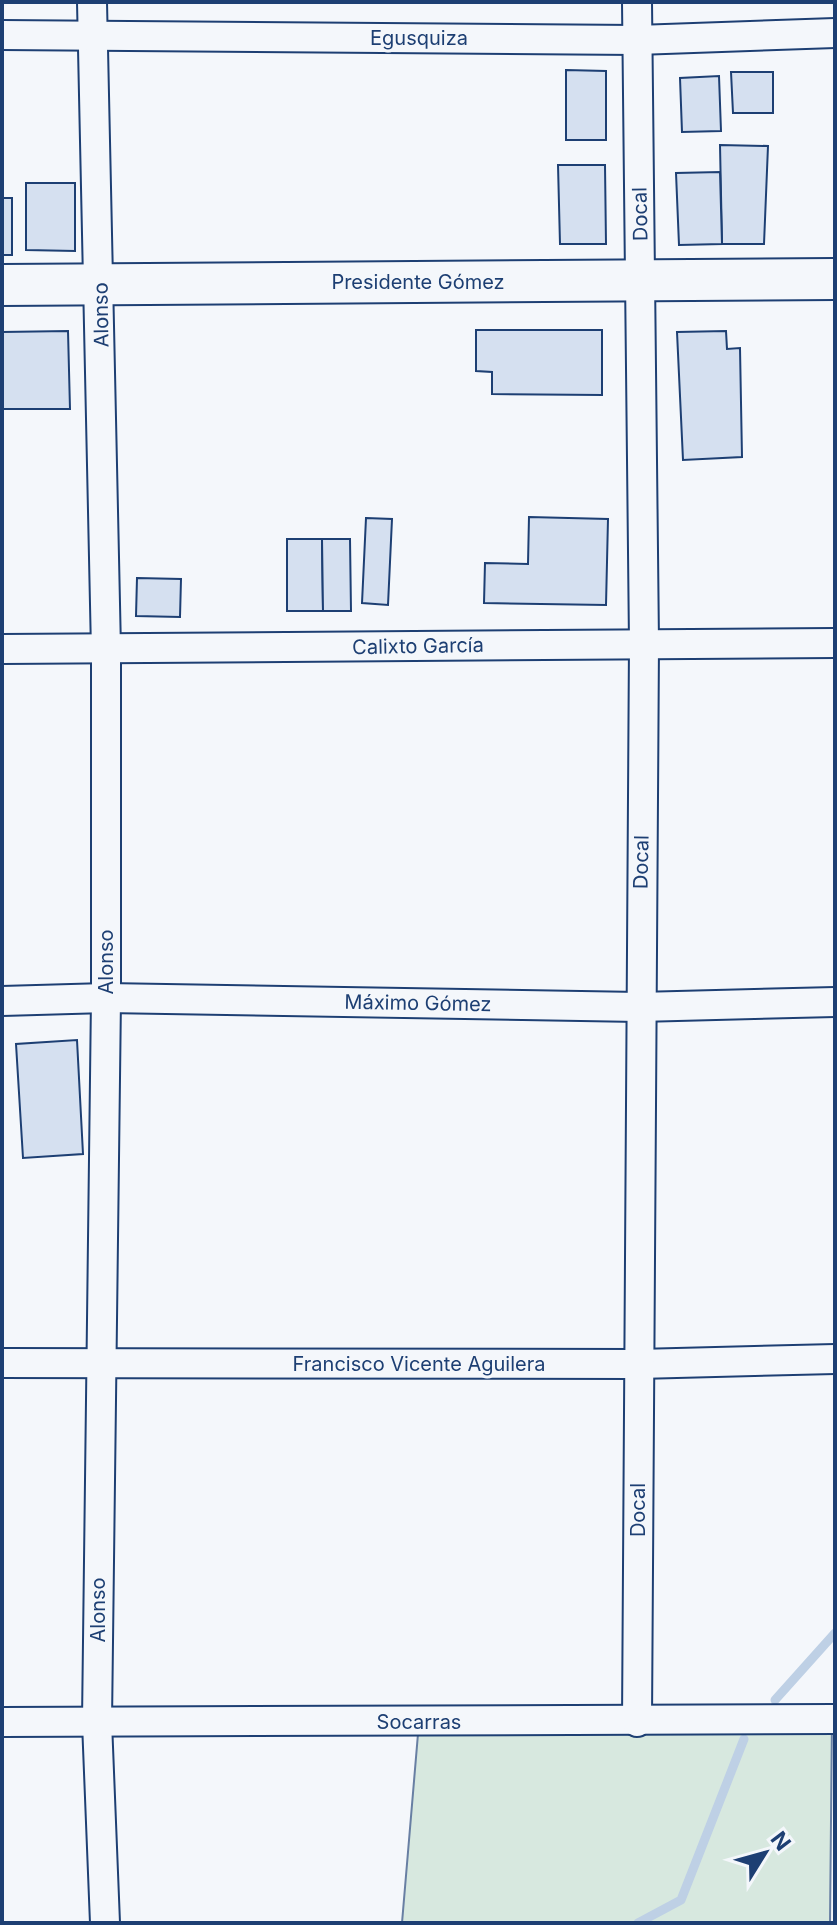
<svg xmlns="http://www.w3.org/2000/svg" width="837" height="1925" font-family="Inter,sans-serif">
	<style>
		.green { fill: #d7e8df; stroke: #687fa3; stroke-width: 2 }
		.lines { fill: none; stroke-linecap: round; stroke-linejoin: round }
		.stream { stroke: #bed0e5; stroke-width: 9 }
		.building { fill: #d5e0f0; stroke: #1d3f73; stroke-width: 2 }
		.street-casing { stroke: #1d3f73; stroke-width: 32 }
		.secondary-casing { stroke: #1d3f73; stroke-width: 44 }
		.street { stroke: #f4f7fb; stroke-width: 28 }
		.secondary { stroke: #f4f7fb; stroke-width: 40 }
		.labels { text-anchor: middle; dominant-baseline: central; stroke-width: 6; stroke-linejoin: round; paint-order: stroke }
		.street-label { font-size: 20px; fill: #1d3f73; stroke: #f4f7fb }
	</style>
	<rect width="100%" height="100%" fill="#f4f7fb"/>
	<polygon class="green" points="832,1719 830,1923 402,1923 419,1722"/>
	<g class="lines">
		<g class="stream">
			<polyline points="775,1700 835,1633"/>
			<polyline points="638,1923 681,1900 744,1739"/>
		</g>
	</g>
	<g class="building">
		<polygon points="566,70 606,71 606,140 566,140"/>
		<polygon points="731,72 773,72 773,113 733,113"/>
		<polygon points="719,76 721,131 682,132 680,78"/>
		<polygon points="720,145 768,146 764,244 722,244"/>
		<polygon points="558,165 605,165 606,244 560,244"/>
		<polygon points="720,172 722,244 679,245 676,173"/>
		<polygon points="26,183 75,183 75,251 26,250"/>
		<rect x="2" y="198" width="10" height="57"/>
		<polygon points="476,330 602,330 602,395 492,394 492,372 476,371"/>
		<polygon points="68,331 70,409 2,409 2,332"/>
		<polygon points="726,331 727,349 740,348 742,457 683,460 677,332"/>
		<polygon points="529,517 608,519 606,605 484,603 485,563 528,564"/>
		<polygon points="366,518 392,519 388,605 362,603"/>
		<polygon points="287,539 322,539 323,611 287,611"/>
		<polygon points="322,539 350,539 351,611 323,611"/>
		<polygon points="137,578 181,579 180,617 136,616"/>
		<polygon points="77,1040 83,1154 23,1158 16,1044"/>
	</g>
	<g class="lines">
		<defs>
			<g id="street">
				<polyline points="92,2 106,650 106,998 97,1722 105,1923"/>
				<polyline points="2,35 637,40 835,33"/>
				<polyline points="2,649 835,643"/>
				<polyline points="2,1001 106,998 639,1007 835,1002"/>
				<polyline points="2,1363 638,1364 835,1359"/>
				<polyline points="2,1722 835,1719"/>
				<polyline points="637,1722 644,643 637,2"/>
			</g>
			<polyline id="secondary" points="2,285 835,279"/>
		</defs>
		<use href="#street" class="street-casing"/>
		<use href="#secondary" class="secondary-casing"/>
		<use href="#street" class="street"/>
		<use href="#secondary" class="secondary"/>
	</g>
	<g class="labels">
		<g class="street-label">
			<text x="419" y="38">Egusquiza</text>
			<text transform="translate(640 214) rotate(-91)">Docal</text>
			<text x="418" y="282">Presidente Gómez</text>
			<text transform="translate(101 315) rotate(-91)">Alonso</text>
			<text transform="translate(418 646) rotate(-1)">Calixto García</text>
			<text transform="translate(641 862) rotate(-89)">Docal</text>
			<text transform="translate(106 962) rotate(-90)">Alonso</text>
			<text transform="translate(418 1003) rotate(1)">Máximo Gómez</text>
			<text x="419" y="1364">Francisco Vicente Aguilera</text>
			<text transform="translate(638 1510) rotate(-90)">Docal</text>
			<text transform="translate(98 1610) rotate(-90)">Alonso</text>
			<text x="419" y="1722">Socarras</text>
		</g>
	</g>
	<rect width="837" height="1925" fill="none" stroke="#1d3f73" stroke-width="8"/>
	<g transform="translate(765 1853) rotate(53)" stroke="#f4f7fb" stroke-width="6" paint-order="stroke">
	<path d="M0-6L14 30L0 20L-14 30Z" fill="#1d3f73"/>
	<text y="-12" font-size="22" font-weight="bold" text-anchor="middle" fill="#1d3f73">N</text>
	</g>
</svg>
